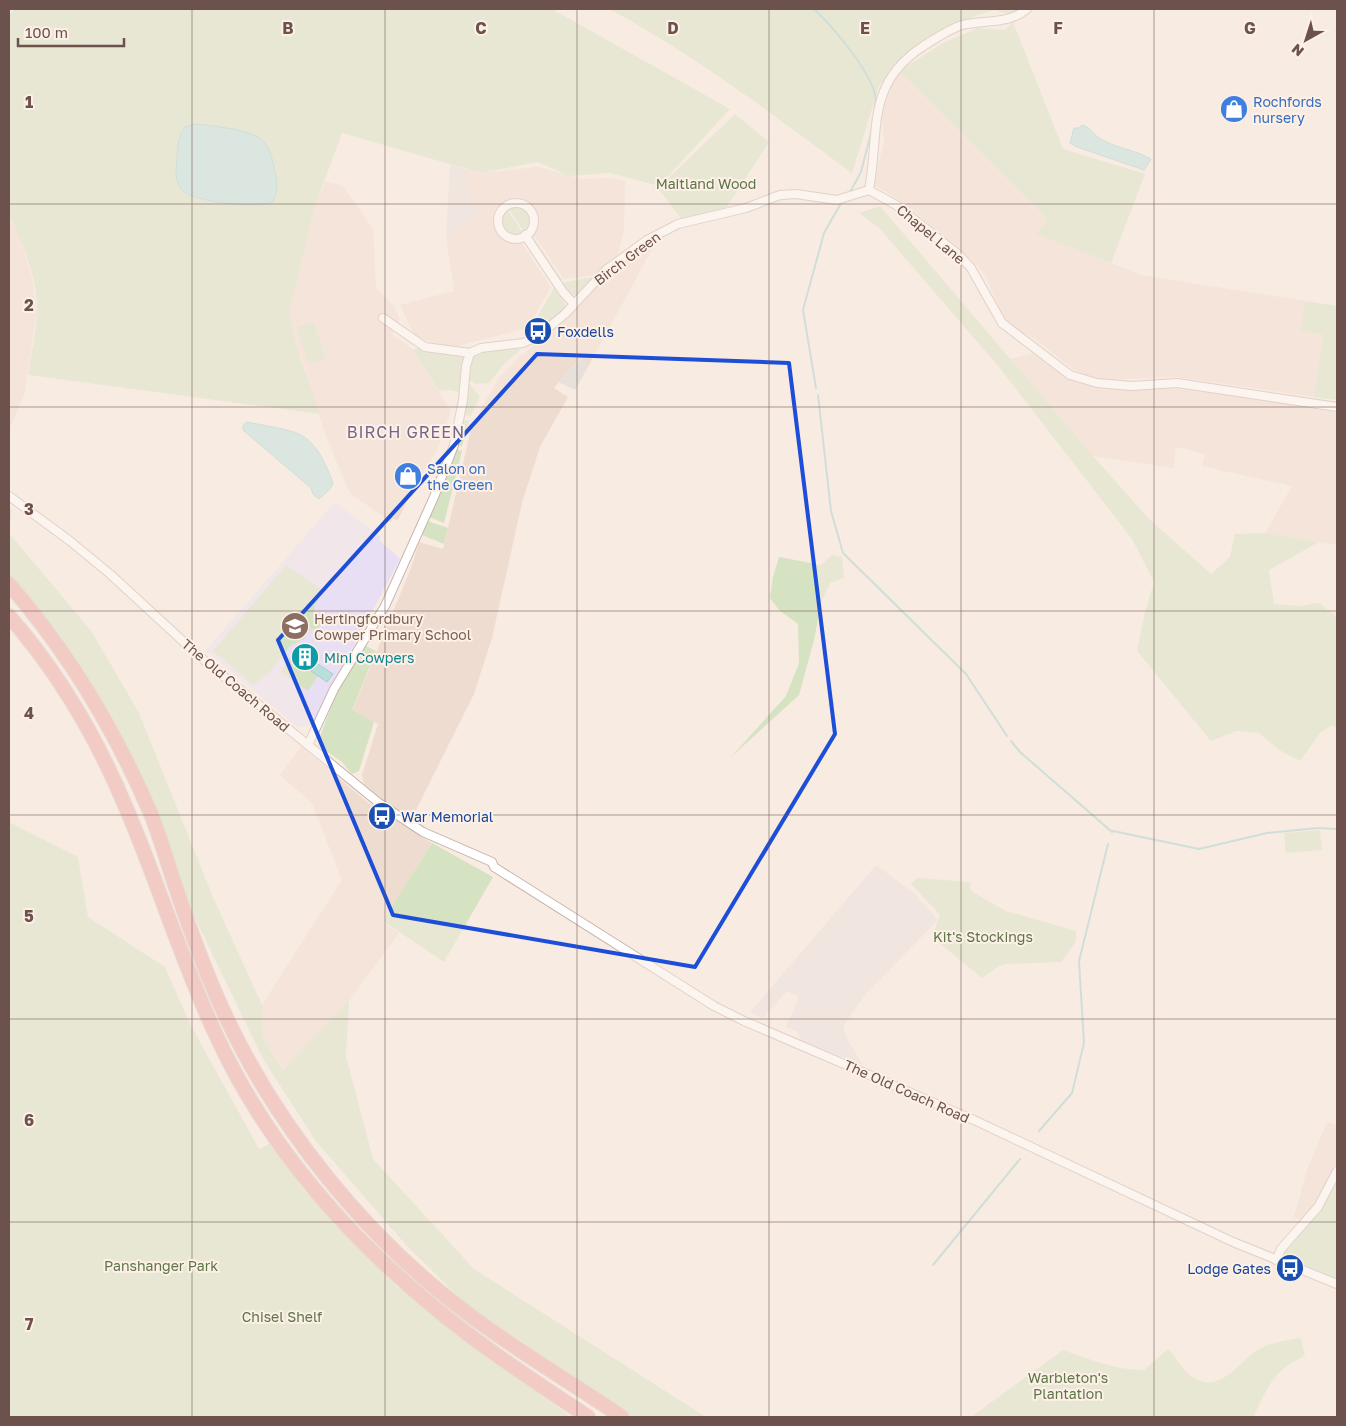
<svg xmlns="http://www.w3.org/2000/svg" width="1346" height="1426" font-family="'Golos Text',sans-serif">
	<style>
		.residential { fill: #efdcd1 }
		.industrial { fill: #e8e0dc }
		.education { fill: #e8dff4 }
		.green { fill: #d6e3c2 }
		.water { fill: #b9dfdd; stroke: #a1cfce }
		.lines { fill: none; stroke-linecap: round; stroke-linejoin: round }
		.stream { stroke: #a1cfce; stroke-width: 2 }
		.street-casing { stroke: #c7b2ab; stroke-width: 10 }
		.highway-casing { stroke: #d3cbc9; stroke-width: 16 }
		.street { stroke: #fff; stroke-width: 8 }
		.highway { stroke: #eba6a0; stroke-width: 14 }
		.marked { fill: none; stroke: #1d4ed8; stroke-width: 4; stroke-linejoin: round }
		.grid { fill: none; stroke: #6c514c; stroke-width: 1; stroke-opacity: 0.55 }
		.labels { text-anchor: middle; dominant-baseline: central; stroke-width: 4; stroke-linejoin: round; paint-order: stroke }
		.shop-label { font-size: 14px; fill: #366cbe; stroke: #fcf0e7; text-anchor: start }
		.park-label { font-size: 14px; fill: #5e7648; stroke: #fcf0e7 }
		.street-label { font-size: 14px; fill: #6c514c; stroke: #fcf0e7 }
		.transit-label { font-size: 14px; fill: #164399; stroke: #fcf0e7; text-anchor: start }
		.education-label { font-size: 14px; fill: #785e54; stroke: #fcf0e7; text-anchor: start }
		.culture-label { font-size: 14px; fill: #0d838f; stroke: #fcf0e7; text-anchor: start }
		.quarter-label { font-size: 16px; letter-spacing: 1px; fill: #766489; stroke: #fcf0e7 }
		.grid-label { font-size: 16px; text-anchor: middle; font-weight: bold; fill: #6c514c; stroke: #fcf0e7; stroke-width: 4; stroke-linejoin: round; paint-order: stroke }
	</style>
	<rect width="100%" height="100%" fill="#f8ebe1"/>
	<g class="residential">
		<polygon points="899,71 1047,219 1037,234 1141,275 1305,301 1301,331 1323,335 1314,397 1177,377 1100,380 1073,369 1035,339 1013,328 1003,319 986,276 972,260 904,203 874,185 884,141 882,118 886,87"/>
		<polygon points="538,167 582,179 610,178 625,181 624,230 616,261 593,275 564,279 534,235 540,221 533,207 522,198 514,197 495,209 492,221 506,242 522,244 551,287 531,322 532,327 457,346 443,346 415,336 400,305 454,291 446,237 479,213 465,192 468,170 481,173"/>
		<polygon points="325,182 342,185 373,229 376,288 394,307 400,319 392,334 413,350 451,411 437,450 412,490 398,520 392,519 391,522 351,494 348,489 324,431 303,361 296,344 289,312 315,206"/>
		<polygon points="9,215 19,235 32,278 37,312 24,395 9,430"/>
		<polygon points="657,240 589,365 580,358 554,388 568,397 540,447 522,503 492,638 474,694 412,818 374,794 364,784 362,775 378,724 352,711 411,568 419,542 443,549 472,425 498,379 519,357 567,320 598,280"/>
		<polygon points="1036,353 1068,378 1103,389 1176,389 1239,396 1337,413 1337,545 1265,533 1292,486 1202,466 1205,454 1176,447 1173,468 1093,456 1010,359"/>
		<polygon points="301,747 371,805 432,843 383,922 399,933 349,1001 284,1070 263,1037 262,1005 342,880 312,803 280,775"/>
		<polygon points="1327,1122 1337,1125 1337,1161 1323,1193 1302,1221 1294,1217 1307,1170"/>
	</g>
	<g class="industrial">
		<polygon points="450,164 468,170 465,192 479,213 446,237"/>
		<polygon points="581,358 589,365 575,390 559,382"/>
		<polygon points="876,865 915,894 938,920 865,995 843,1026 847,1039 863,1065 801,1041 798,1032 786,1027 799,997 787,991 763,1018 750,1012"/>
	</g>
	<polygon class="education" points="335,502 381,537 379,540 400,559 315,719 310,725 297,727 206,650"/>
	<g class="green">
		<path d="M15,9H552L730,109L659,186L610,173L569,176L538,162L481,173L342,133L315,206L289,312L296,344L320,414L28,375C31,355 36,334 37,314C39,284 23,242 9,215V14Z"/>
		<path d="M609,9H1023L1012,15L995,10L977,15L950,27L903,57L879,86L852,173C773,115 695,55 609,9Z"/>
		<polygon points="1013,22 1063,149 1145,174 1111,263 1036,234 1047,219 899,71 943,43 978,28 1005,30"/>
		<polygon points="735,114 769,142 724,211 682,220 658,188"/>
		<path d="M516,205C524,206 533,217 530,225L524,232L508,208Z"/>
		<polygon points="880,206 1093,456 1149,519 1211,574 1230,557 1235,534 1265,533 1319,542 1269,570 1274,604 1299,606 1319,603 1335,615 1337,621 1337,727 1331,726 1321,732 1300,761 1279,750 1259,733 1236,731 1211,741 1137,651 1145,612 1154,582 1132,539 999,367 880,229 859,213"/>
		<polygon points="507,209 522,232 515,237 508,233 500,221 502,214"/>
		<polygon points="535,240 562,280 559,282 533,242"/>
		<polygon points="592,277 576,295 571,295 560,283"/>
		<polygon points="555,286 566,306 562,312 537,331 536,319"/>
		<polygon points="1305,301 1337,306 1337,400 1314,397 1323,335 1301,331"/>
		<polygon points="313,322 326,358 309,364 296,328"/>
		<polygon points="419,347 463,356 460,392 448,390 439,391 413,350"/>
		<polygon points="515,347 520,350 504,364 489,383 475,384 468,379 470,365 477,352"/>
		<polygon points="470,384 480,397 470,417 463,414 467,385"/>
		<polygon points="462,419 469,421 462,446 457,445"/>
		<polygon points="455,449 462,451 444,523 429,517 446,481 444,478"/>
		<polygon points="9,508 12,510 9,533 92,632 139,713 213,897 262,1005 263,1037 283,1070 349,1001 346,1056 373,1159 474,1269 706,1417 632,1417 464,1302 407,1246 315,1140 263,1059 194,916 122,737 58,632 9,577"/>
		<polygon points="427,521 448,528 444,544 422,535"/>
		<polygon points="832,555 842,557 844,578 830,583 821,603 814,640 799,695 731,757 786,696 799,663 798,624 779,610 770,598 773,577 779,557 821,565"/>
		<polygon points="286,565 324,591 315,605 314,615 323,621 318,629 311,629 304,639 290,646 269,673 253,685 213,651"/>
		<polygon points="366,646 376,651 352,710 374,722 359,771 352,774 342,762 319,746 318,742 336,693"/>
		<polygon points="290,657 318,676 308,691 281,672"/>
		<polygon points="9,822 78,857 88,917 165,967 190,1024 259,1149 271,1143 303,1189 397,1287 571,1417 9,1417"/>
		<polygon points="1320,830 1322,850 1286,853 1284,833"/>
		<polygon points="432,843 493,877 444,962 383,921"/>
		<polygon points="918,878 970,882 971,891 1006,911 1076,931 1076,941 1061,962 1006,964 999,966 982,978 932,937 940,915 911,884"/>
		<polygon points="1337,1179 1337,1279 1281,1256 1283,1250 1312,1219 1331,1192"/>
		<path d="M1301,1338L1305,1356C1274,1369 1268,1387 1254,1416L1257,1417H971L1063,1350C1089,1359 1115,1370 1144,1370L1168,1349C1177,1358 1183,1372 1194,1378C1221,1393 1237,1364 1256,1351C1268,1343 1287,1340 1301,1338Z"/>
	</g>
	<g class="water">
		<path d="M195,124C212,126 254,129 265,143C271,151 273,162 275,172C277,182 279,193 272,202C259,209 192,202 182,190C174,181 176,168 177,157C178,146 178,136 185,127Z"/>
		<path d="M1082,125C1090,127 1092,133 1098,137C1113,148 1134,149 1151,159L1144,170L1077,147L1070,143L1074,128H1079Z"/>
		<path d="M247,422C301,433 312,428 333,483L331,488L319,499L313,494L311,488L243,430V425Z"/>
		<polygon points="316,663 333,674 327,682 311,671"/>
	</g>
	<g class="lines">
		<g class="stream">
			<path d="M814,9C833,27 868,68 875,94C877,102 874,113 873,121"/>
			<polyline points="849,194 861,172 871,133"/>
			<polyline points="816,388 803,310 824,233 840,205"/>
			<polyline points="818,395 831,511 843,553 966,674 1007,736"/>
			<polyline points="1011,741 1020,752 1112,832"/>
			<polyline points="1113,831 1199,849 1267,833 1318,828 1337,829"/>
			<polyline points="1039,1131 1072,1093 1084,1043 1079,961 1108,844"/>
			<polyline points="933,1265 1020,1159"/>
		</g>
		<defs>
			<g id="street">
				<polyline points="869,190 896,205 960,256 971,268 1002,323 1070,375 1097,383 1132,386 1177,383 1337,407"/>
				<path d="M869,190C880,131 865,85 922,47C935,39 947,30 962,25C985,19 1008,25 1027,9"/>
				<circle cx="516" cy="221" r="18"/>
				<polyline points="525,235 563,292 574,304"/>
				<polyline points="383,318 425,347 470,353"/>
				<polyline points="9,496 70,541 110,574 199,656 379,803 423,832 492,862 494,867 714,1006 744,1021 974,1120 1233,1242 1337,1284"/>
				<polyline points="308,745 334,689 385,606 434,497 454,445 463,400 466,366 470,353 481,348 523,343 538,336 565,314 606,270 647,240 678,224 746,208 780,195 796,194 837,200 869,190"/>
				<polyline points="1276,1260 1281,1249 1318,1207 1337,1171"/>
			</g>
			<g id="highway">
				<path d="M9,584C69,653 115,730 151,814C160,837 167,861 175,885C190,930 206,975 227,1019C279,1129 365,1236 463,1310C514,1349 569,1381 622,1417"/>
				<path d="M9,616C59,673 98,740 127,810C159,885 182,963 217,1037C266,1143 345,1234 435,1308C483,1348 536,1382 588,1417"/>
			</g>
		</defs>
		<use href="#street" class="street-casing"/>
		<use href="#highway" class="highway-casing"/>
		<use href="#street" class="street"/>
		<use href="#highway" class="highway"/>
	</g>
	<path d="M0 0H1346V1426H0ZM537,354L789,363L835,734L695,967L393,915L278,640Z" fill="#f8ebe1" fill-opacity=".55" fill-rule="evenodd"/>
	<path class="marked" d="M537,354L789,363L835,734L695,967L393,915L278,640Z"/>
	<path class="grid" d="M192,9V1417M385,9V1417M577,9V1417M769,9V1417M961,9V1417M1154,9V1417M9,204H1337M9,407H1337M9,611H1337M9,815H1337M9,1019H1337M9,1222H1337"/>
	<defs>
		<symbol id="shop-disc" viewBox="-11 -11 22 22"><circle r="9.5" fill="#3f7fe0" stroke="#fcf0e7"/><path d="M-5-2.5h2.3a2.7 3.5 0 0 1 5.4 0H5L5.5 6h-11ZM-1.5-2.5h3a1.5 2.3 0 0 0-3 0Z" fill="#fff"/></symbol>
		<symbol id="bus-disc" viewBox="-11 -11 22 22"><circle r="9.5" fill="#1a4fb4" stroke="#fcf0e7"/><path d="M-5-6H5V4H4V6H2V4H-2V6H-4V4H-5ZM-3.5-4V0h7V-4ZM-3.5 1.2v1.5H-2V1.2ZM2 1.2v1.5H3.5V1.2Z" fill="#fff"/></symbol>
		<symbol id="school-disc" viewBox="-11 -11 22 22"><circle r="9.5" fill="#8d6e63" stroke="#fcf0e7"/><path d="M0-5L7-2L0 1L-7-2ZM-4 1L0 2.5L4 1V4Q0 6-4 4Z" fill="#fff"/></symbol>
		<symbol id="building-disc" viewBox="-11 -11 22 22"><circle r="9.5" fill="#0f9aa8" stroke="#fcf0e7"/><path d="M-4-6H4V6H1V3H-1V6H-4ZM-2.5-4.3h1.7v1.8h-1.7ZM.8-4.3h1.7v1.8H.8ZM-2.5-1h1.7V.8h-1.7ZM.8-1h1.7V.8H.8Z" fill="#fff"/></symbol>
	</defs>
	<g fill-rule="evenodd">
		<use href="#shop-disc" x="1218" y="93" width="32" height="32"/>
		<use href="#bus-disc" x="522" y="315" width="32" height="32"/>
		<use href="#shop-disc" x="392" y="460" width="32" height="32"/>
		<use href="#school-disc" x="279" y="610" width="32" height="32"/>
		<use href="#building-disc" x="289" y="641" width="32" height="32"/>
		<use href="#bus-disc" x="366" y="800" width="32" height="32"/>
		<use href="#bus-disc" x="1274" y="1252" width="32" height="32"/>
	</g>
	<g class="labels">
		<g class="shop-label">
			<text x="1253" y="101">Rochfords<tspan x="1253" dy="16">nursery</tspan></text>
			<text x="427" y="468">Salon on<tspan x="427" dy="16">the Green</tspan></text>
		</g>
		<g class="park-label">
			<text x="706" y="183">Maitland Wood</text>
			<text x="983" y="936">Kit's Stockings</text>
			<text x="161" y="1265">Panshanger Park</text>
			<text x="282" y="1316">Chisel Shelf</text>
			<text x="1068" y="1377">Warbleton's<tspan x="1068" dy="16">Plantation</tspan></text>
		</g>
		<g class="street-label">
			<text transform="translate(931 234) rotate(40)">Chapel Lane</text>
			<text transform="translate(627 258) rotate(-37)">Birch Green</text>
			<text transform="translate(236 685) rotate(40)">The Old Coach Road</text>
			<text transform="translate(907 1091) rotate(24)">The Old Coach Road</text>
		</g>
		<g class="transit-label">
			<text x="557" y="331">Foxdells</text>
			<text x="401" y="816">War Memorial</text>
			<text x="1271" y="1268" text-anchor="end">Lodge Gates</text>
		</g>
		<g class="education-label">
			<text x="314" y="618">Hertingfordbury<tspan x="314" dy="16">Cowper Primary School</tspan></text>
		</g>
		<g class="culture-label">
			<text x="324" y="657">Mini Cowpers</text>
		</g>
		<g class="quarter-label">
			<text x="406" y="432">BIRCH GREEN</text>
		</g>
	</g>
	<g class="grid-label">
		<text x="288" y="34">B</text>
		<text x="481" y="34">C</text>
		<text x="673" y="34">D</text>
		<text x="865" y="34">E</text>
		<text x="1058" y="34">F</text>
		<text x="1250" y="34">G</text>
		<text x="29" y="108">1</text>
		<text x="29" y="311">2</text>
		<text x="29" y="515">3</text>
		<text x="29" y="719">4</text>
		<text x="29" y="922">5</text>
		<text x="29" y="1126">6</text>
		<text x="29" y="1330">7</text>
	</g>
	<rect width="1346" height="1426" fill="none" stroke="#6c514c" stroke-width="20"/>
	<g transform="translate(1306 40) rotate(219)" stroke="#fcf0e7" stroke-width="4" paint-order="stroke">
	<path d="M0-4L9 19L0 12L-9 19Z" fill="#6c514c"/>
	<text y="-8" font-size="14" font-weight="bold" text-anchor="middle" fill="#6c514c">N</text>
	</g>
	<path d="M18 38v8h106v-8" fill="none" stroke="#6c514c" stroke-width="2.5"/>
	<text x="25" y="38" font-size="15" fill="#6c514c" stroke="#fcf0e7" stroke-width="4" paint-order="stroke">100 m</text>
</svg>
